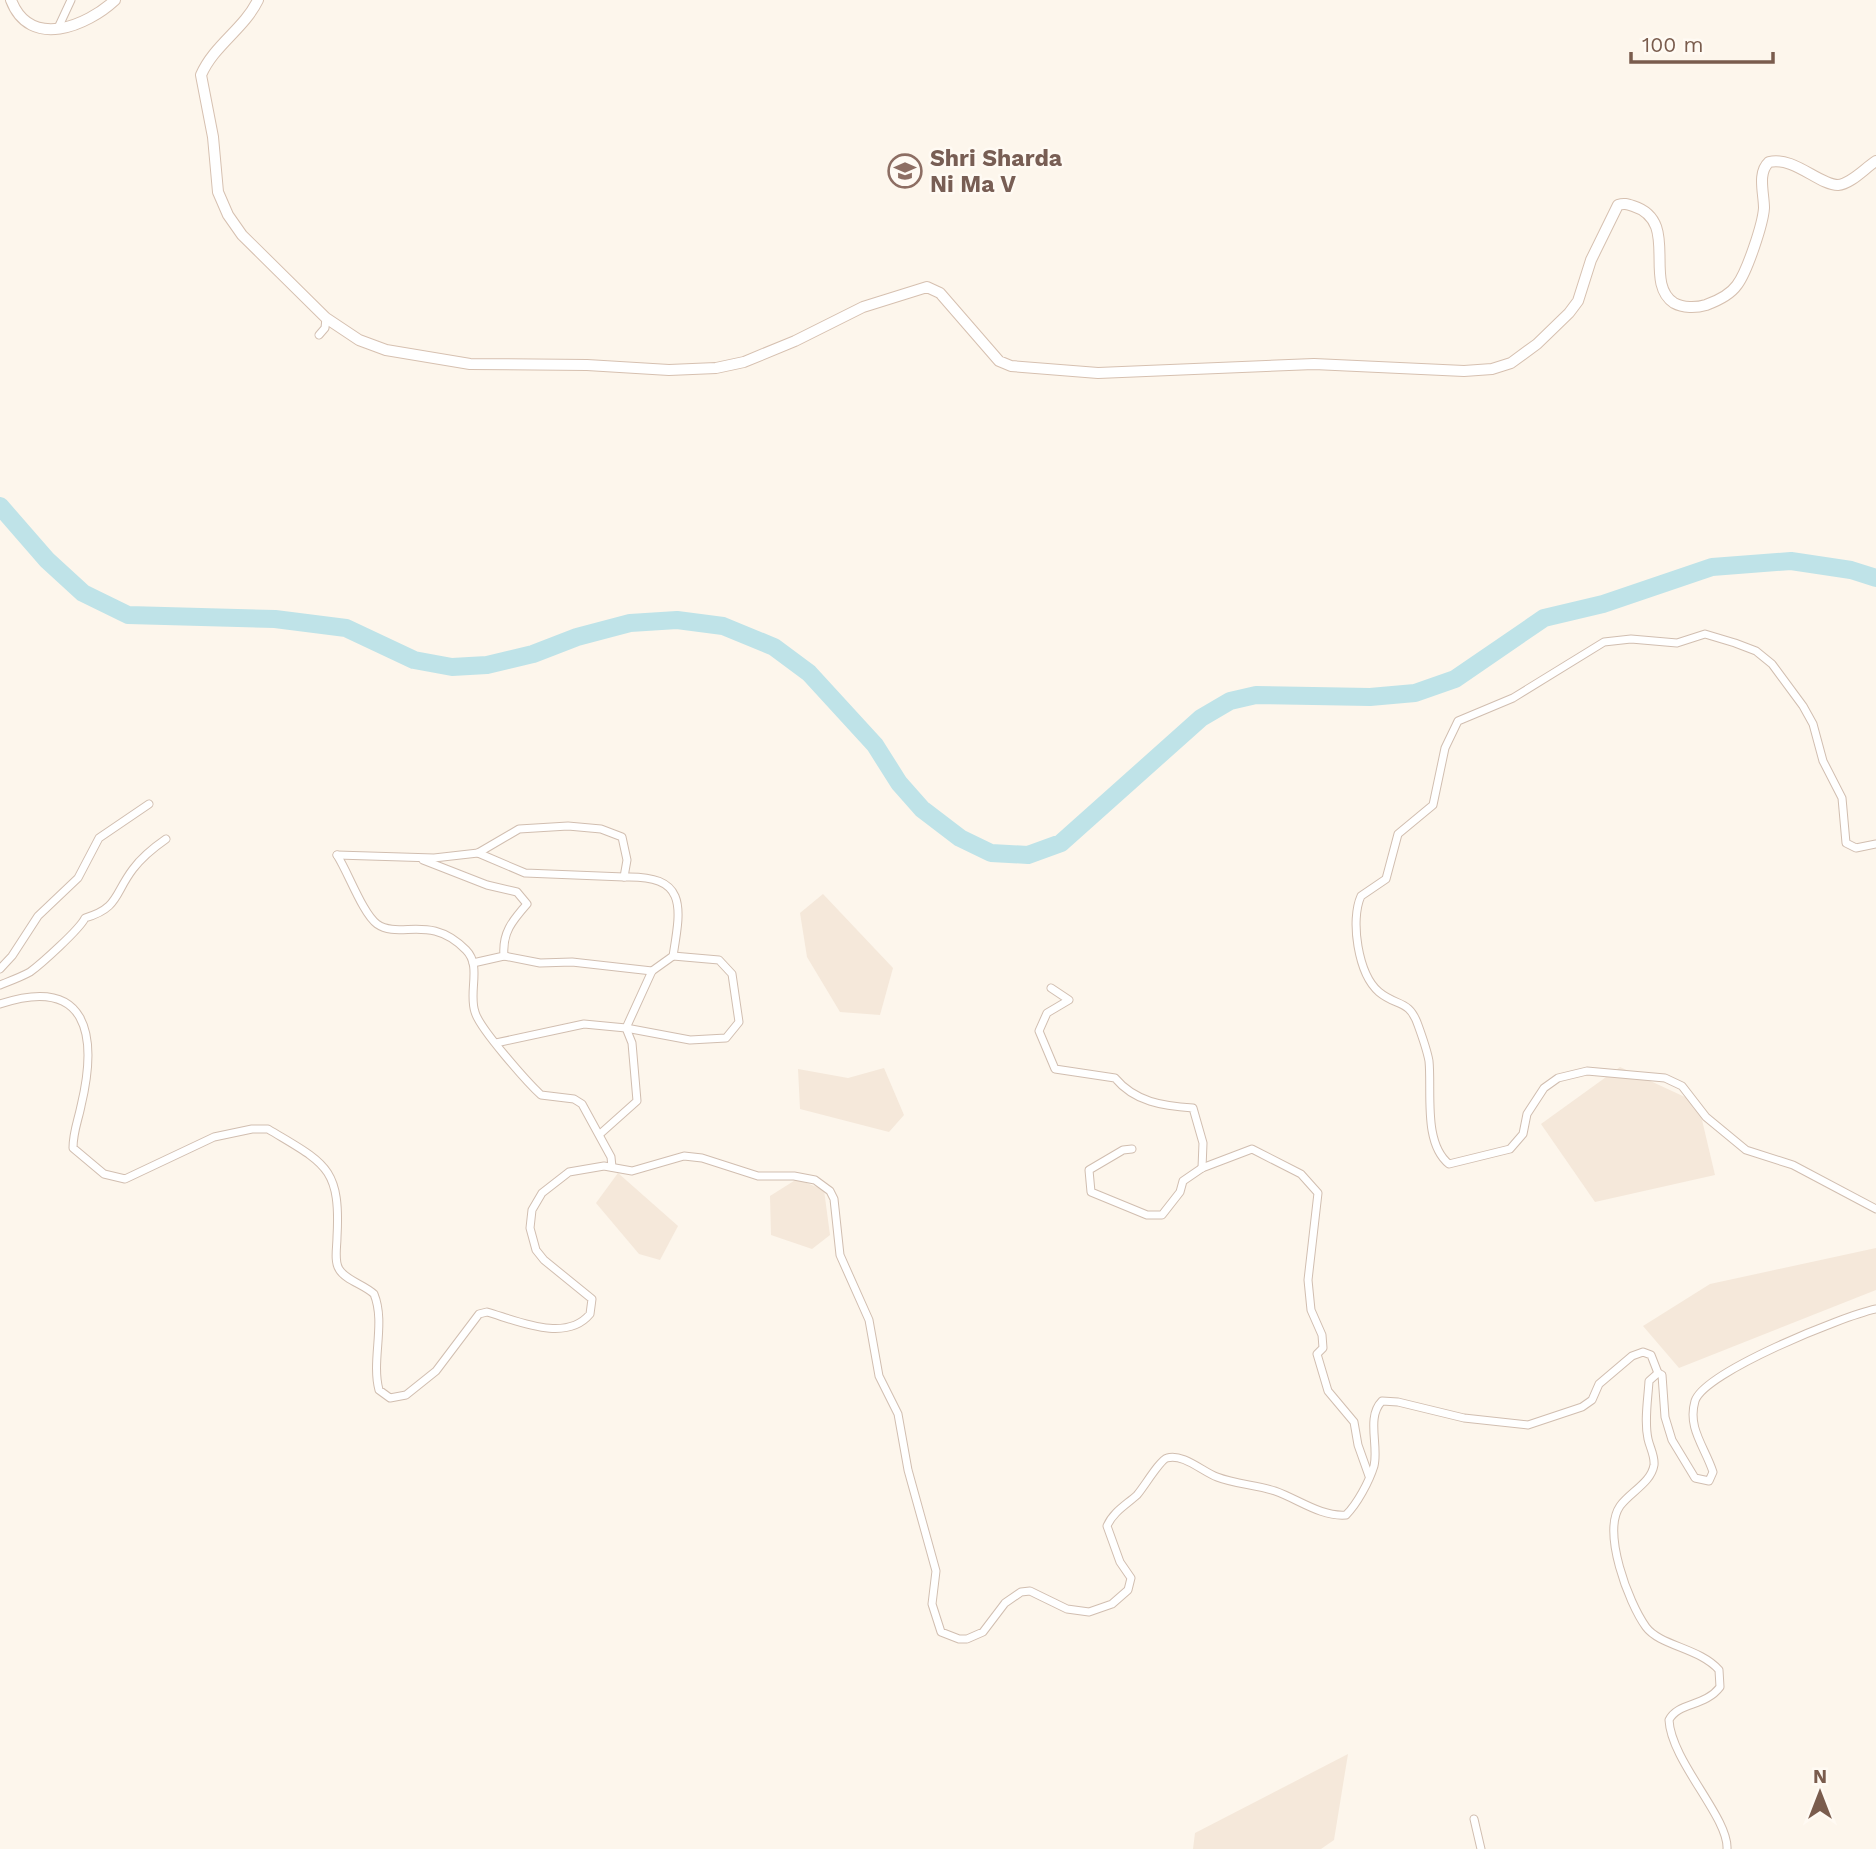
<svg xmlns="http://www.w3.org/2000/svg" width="1876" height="1849" font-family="'Work Sans',sans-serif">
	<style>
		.residential { fill: #f5e8da }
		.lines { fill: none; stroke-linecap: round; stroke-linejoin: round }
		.river { stroke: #bfe3e8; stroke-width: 18 }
		.street-casing { stroke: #d1beb0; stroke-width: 9 }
		.secondary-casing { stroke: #d6c0b0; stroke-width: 12 }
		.street { stroke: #fff; stroke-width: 7 }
		.secondary { stroke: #fff; stroke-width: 10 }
		.labels { text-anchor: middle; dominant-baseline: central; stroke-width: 5; stroke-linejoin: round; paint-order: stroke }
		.education-label { font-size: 23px; font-weight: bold; fill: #785e54; stroke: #fffaf3; text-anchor: start }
	</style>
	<rect width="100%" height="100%" fill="#fdf6ec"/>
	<g class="residential">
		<polygon points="823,894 893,968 880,1015 840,1012 807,957 800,913"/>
		<polygon points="1620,1067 1698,1103 1715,1175 1595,1202 1541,1124"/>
		<polygon points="884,1068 904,1115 889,1132 800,1109 798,1069 848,1078"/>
		<polygon points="618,1173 678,1226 660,1260 639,1254 596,1203"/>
		<polygon points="797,1179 824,1190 830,1235 812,1249 771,1235 770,1196"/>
		<polygon points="1876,1248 1876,1290 1679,1368 1643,1326 1710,1284"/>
		<polygon points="1348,1754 1334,1840 1321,1849 1193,1849 1195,1833"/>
	</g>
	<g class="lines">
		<polyline class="river" points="0,506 47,560 83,593 128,615 275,619 346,628 414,660 452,667 487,665 533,654 577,637 630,623 677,620 723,626 774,647 809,673 875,745 899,783 922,809 960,838 991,853 1028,855 1061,843 1201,718 1230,701 1256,695 1370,697 1415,693 1455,679 1544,618 1603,604 1712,567 1791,561 1851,570 1876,578"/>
		<defs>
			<g id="street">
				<polyline points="58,28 71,0"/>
				<polyline points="319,335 325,328 326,318"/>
				<path d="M1876,844L1856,848L1846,843L1842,798L1823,761L1813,724L1803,706L1772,664L1756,651L1735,643L1705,634L1677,643L1631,639L1604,642L1513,698L1458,721L1445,748L1433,805L1398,834L1386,879L1361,896C1350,920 1358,974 1379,992C1397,1007 1409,999 1418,1025C1422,1036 1427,1050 1429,1061C1432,1092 1423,1143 1449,1164L1510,1149L1523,1134L1527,1114L1544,1088L1558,1078L1587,1071L1665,1078L1682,1086L1706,1117L1746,1150L1793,1165L1876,1209"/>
				<polyline points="478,853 525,873 624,877"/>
				<path d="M337,855L434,858L478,853L519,829L568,826L601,829L622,837L627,860L624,877C688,875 681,907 673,956L652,971L626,1028L632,1043L637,1101L600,1134"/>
				<path d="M337,855C348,872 363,914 377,924C400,940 430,913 466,950C482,966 468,992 475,1012C479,1028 528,1083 541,1095L574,1099L582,1104L611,1157L612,1167"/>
				<path d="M423,860L487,885L517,892L527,904C512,921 502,933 504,956L473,963"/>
				<polyline points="504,956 540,963 572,962 652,971"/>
				<polyline points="0,969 12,956 38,916 78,878 99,838 149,804"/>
				<path d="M0,985C10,981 21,977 30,972C41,964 80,929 85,918C119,908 114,894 133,869C142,857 153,848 166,839"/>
				<path d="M1051,988L1069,1000L1047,1013L1039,1031L1055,1069L1115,1078C1135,1102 1163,1106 1193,1108L1203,1143L1202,1168"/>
				<path d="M0,1004C88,975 98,1035 81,1106C78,1121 73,1132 73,1148L104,1174L125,1179L214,1137L252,1129H268C324,1163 341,1166 337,1237C337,1247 334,1261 339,1269C345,1280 365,1285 374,1294C386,1323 371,1360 379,1390L390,1398L406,1395L436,1371L479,1314L487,1312C518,1321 566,1343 590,1314L592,1299L544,1260L536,1250L530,1228L532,1210L542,1193L569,1172L604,1166L632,1171L684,1156L702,1158L758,1176H794L815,1180L830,1191L834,1199L840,1255L869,1320L879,1376L898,1414L908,1470L936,1571L932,1604L941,1632L959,1639H967L983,1632L1005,1603L1021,1592L1030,1591L1067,1609L1089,1612L1112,1604L1128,1590L1131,1578L1120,1562L1107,1526C1113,1512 1126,1505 1137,1495C1144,1487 1160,1460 1167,1458C1183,1453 1203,1472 1217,1477C1235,1484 1256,1485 1275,1491C1298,1499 1321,1517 1346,1515C1357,1504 1369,1482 1374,1466C1379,1446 1366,1417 1382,1401L1398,1402L1464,1418L1528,1425L1582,1407L1592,1400L1599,1384L1632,1356L1643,1352L1651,1355L1658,1373"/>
				<polyline points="496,1043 584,1024 626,1028 690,1040 726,1038 739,1022 732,974 719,960 673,956"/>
				<polyline points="1132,1149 1123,1150 1089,1170 1091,1192 1147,1215 1162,1215 1180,1192 1183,1181 1202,1168 1252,1149 1301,1174 1318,1193 1308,1280 1311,1310 1322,1335 1323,1348 1317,1354 1328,1391 1354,1422 1358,1445 1369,1476"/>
				<polyline points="1474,1819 1481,1849"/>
				<path d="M1727,1849C1729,1818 1671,1761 1669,1720C1678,1702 1705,1707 1720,1687L1719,1670C1700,1648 1660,1646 1646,1627C1628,1602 1602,1532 1620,1506C1630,1492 1651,1483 1654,1465C1655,1456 1650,1448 1648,1439C1644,1421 1648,1399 1649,1381L1658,1373L1662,1375L1665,1417L1672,1440L1695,1478L1709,1481L1713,1472C1705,1447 1687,1428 1695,1401C1704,1372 1843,1316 1876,1309"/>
			</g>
			<g id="secondary">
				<path d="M11,0C30,50 87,26 115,0"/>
				<path d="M258,0C244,29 214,45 201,75L213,137L218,192L228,215L242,235L326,318L359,340L386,350L470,364L587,365L669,370L716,368L744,362L795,341L863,307L927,287L940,293L999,361L1011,366L1098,373L1314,364L1464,371L1492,369L1511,363L1537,344L1569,313L1578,301L1591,260L1618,205C1624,203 1627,204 1633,206C1681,221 1642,282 1674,303C1683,308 1696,308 1706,305C1717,301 1730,295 1737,285C1747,272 1763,224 1764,208C1764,193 1757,173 1769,162C1794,156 1819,185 1838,185C1851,184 1865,168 1876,161"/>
			</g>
		</defs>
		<use href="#street" class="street-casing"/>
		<use href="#secondary" class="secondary-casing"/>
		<use href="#street" class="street"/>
		<use href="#secondary" class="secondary"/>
	</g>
	<defs>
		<symbol id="school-ring" viewBox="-11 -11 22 22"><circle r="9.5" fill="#fffaf3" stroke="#8d6e63" stroke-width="1.5"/><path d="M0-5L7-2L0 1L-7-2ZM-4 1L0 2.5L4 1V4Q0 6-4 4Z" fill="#8d6e63"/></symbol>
	</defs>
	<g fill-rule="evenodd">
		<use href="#school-ring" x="886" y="152" width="38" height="38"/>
	</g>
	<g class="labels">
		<g class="education-label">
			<text x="930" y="158">Shri Sharda<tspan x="930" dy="26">Ni Ma V</tspan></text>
		</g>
	</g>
	<g transform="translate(1820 1793)" stroke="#fffaf3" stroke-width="5" paint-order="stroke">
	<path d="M0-5L12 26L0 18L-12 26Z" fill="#7a5c4d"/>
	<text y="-10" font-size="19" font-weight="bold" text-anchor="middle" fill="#7a5c4d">N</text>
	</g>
	<path d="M1631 52v10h142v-10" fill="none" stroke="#7a5c4d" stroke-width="3.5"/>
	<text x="1642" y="52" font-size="21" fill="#7a5c4d" stroke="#fffaf3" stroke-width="5" paint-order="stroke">100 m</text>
</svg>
